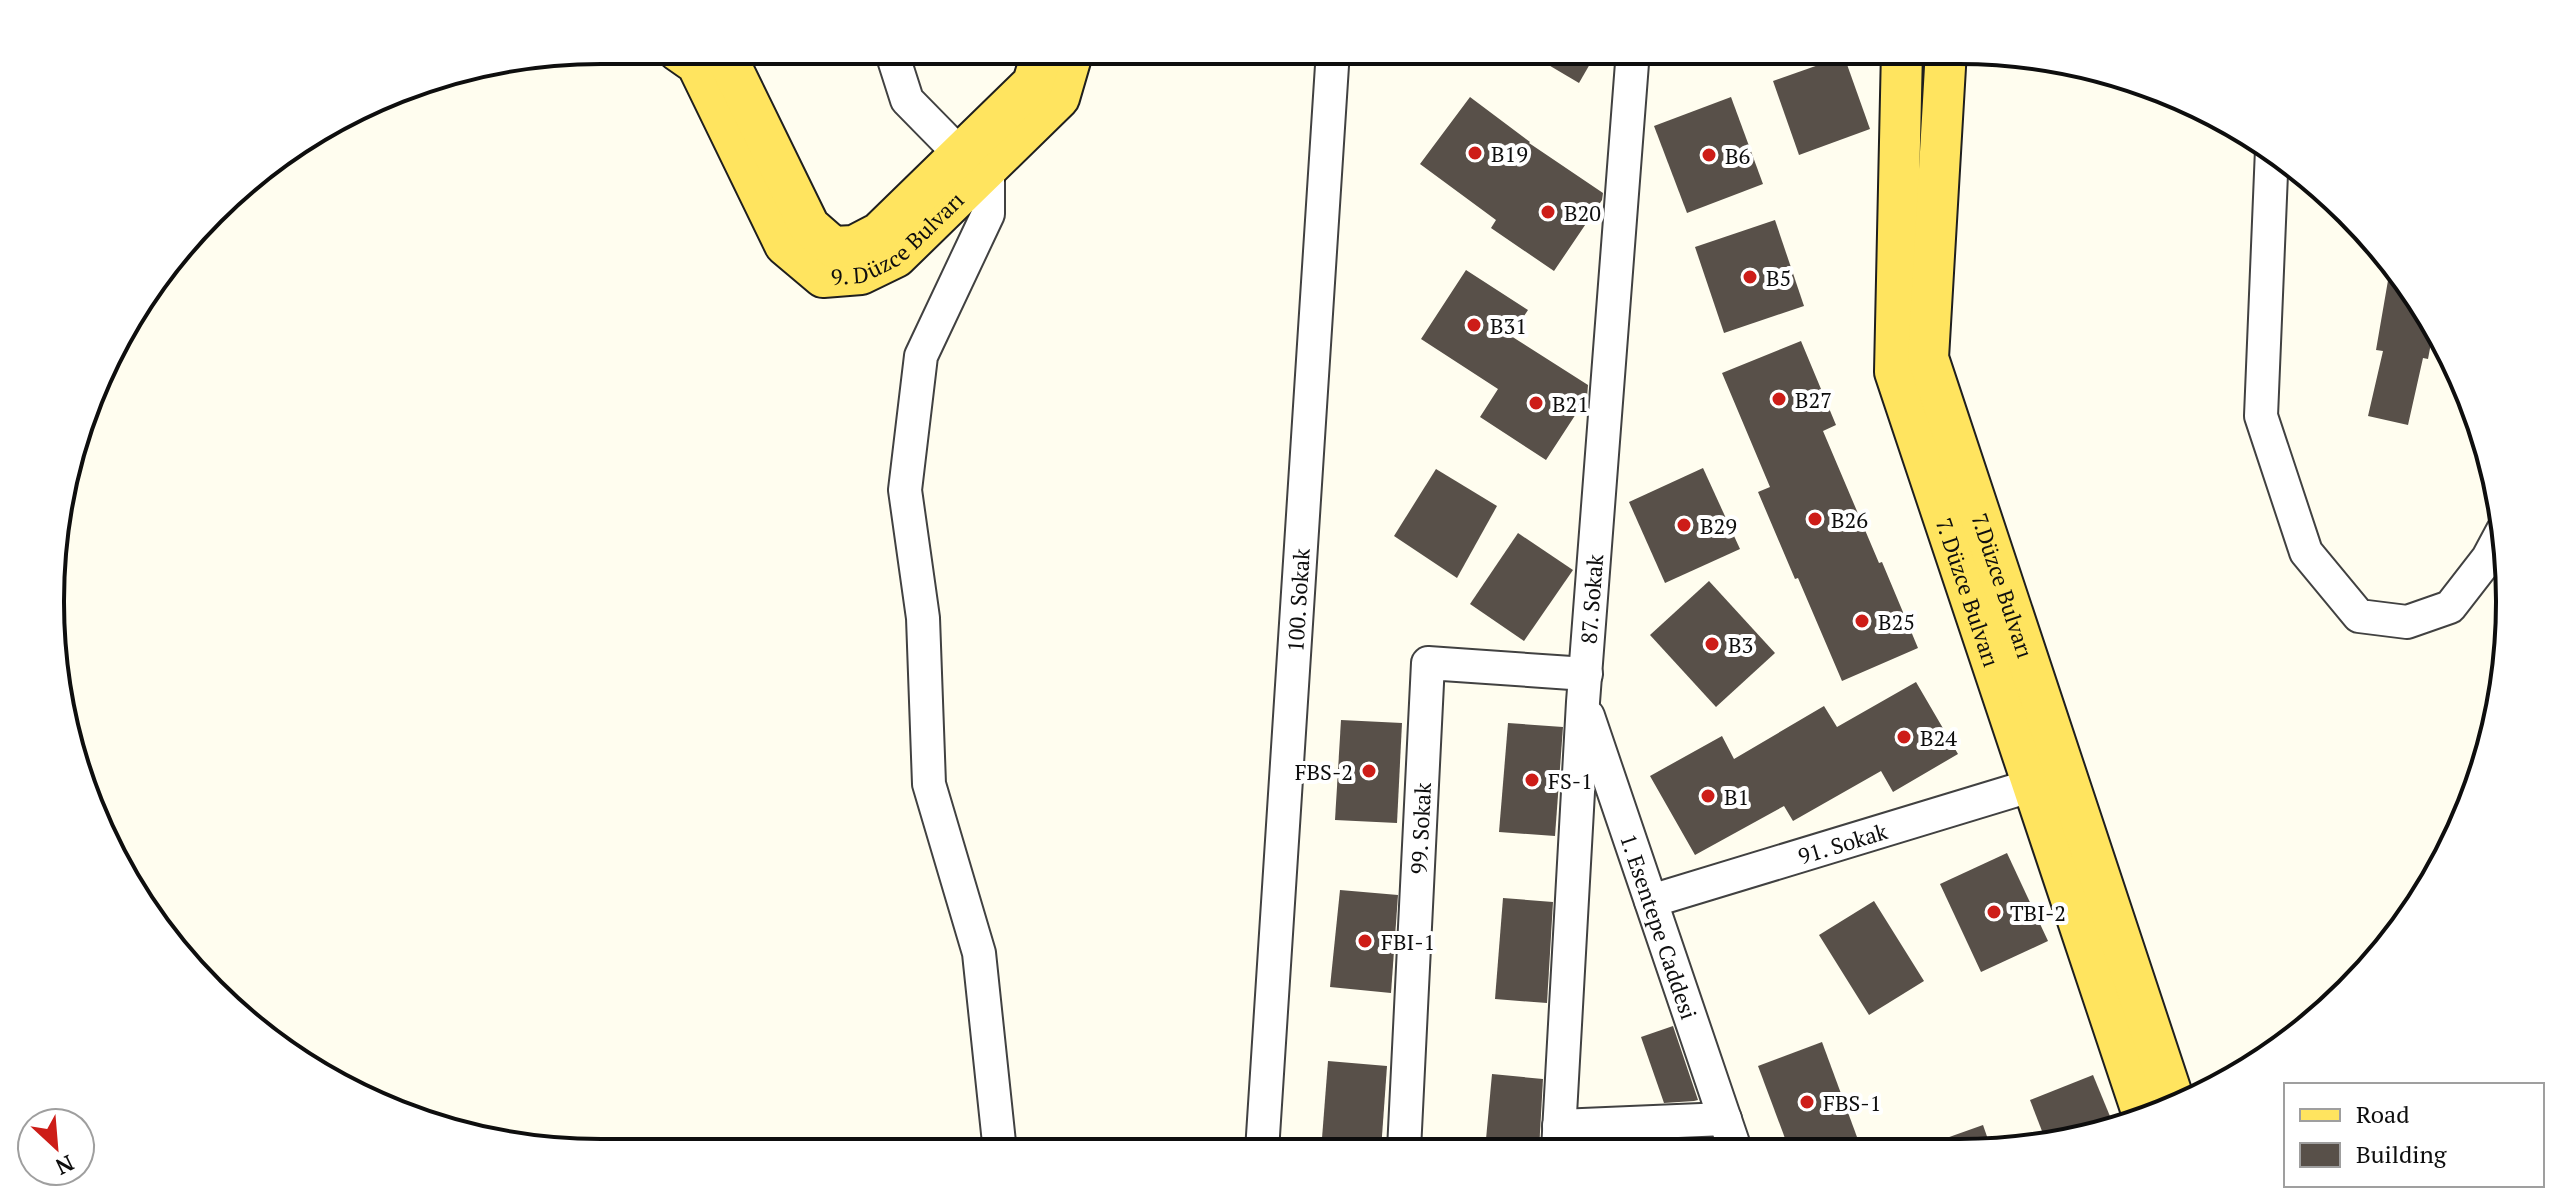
<svg xmlns="http://www.w3.org/2000/svg" width="2560" height="1203" font-family="'PT Serif',serif">
	<style>
		.building { fill: #585049 }
		.lines { fill: none; stroke-linecap: round; stroke-linejoin: round }
		.minor-casing { stroke: #414141; stroke-width: 36 }
		.major-casing { stroke: #1f1f1f; stroke-width: 44 }
		.minor { stroke: #fff; stroke-width: 32 }
		.major { stroke: #ffe45f; stroke-width: 40 }
		.poi-dot { fill: #cd1d18; stroke: #fff; stroke-width: 3 }
		.labels { text-anchor: middle; dominant-baseline: central; stroke-width: 8; stroke-linejoin: round; paint-order: stroke }
		.poi-label { font-size: 22px; fill: #0e0e0e; stroke: #fff; text-anchor: start }
		.street-label { font-size: 22px; fill: #0e0e0e; stroke: #fff }
		.rim { fill: none; stroke: #0e0e0e; stroke-width: 4 }
	</style>
	<rect width="100%" height="100%" fill="#fffdef"/>
	<g class="building">
		<polygon points="1523,50 1598,50 1579,83"/>
		<polygon points="1844,56 1870,129 1799,155 1773,81"/>
		<polygon points="1470,97 1530,142 1529,143 1603,193 1602,200 1554,271 1491,228 1496,220 1420,164"/>
		<polygon points="1731,97 1763,184 1687,213 1654,126"/>
		<polygon points="1775,220 1804,306 1724,333 1695,247"/>
		<polygon points="2391,263 2417,295 2434,327 2428,359 2423,358 2408,425 2368,416 2383,351 2376,350"/>
		<polygon points="1466,270 1528,310 1511,336 1588,385 1587,397 1546,460 1480,417 1498,389 1421,339"/>
		<polygon points="1801,341 1836,425 1823,431 1879,563 1882,562 1918,648 1842,681 1798,578 1795,579 1758,492 1770,487 1722,373"/>
		<polygon points="1703,468 1740,549 1665,583 1629,502"/>
		<polygon points="1436,469 1497,506 1457,578 1394,536"/>
		<polygon points="1518,533 1573,570 1524,641 1470,604"/>
		<polygon points="1709,581 1775,653 1716,707 1650,635"/>
		<polygon points="1916,682 1958,754 1893,792 1881,771 1793,821 1784,806 1695,855 1650,776 1722,736 1734,759 1824,706 1837,727"/>
		<polygon points="1341,720 1402,723 1397,823 1335,820"/>
		<polygon points="1508,723 1563,727 1555,836 1499,832"/>
		<polygon points="2007,853 2048,941 1981,972 1940,884"/>
		<polygon points="1340,890 1398,895 1391,993 1330,987"/>
		<polygon points="1503,898 1553,902 1547,1003 1495,999"/>
		<polygon points="1874,901 1924,981 1869,1015 1819,935"/>
		<polygon points="1673,1026 1698,1100 1694,1101 1664,1103 1641,1037"/>
		<polygon points="1822,1042 1857,1137 1827,1149 1789,1149 1758,1066"/>
		<polygon points="1328,1061 1387,1066 1381,1150 1321,1151"/>
		<polygon points="1492,1074 1543,1079 1539,1150 1485,1150"/>
		<polygon points="2093,1075 2114,1126 2047,1144 2030,1100"/>
		<polygon points="1983,1125 1991,1148 1925,1149 1924,1146"/>
	</g>
	<g class="lines">
		<defs>
			<g id="minor">
				<polyline points="891,50 907,100 960,154 988,167 988,214 921,356 905,490 923,618 929,784 979,953 1000,1152"/>
				<polyline points="2272,149 2261,416 2306,552 2359,616 2407,622 2450,607 2488,558 2503,530"/>
				<path id="s1" d="M1588,716L1735,1149"/>
				<path id="s2" d="M1651,901L2033,785"/>
				<polyline points="1559,1126 1725,1119"/>
				<path id="s3" d="M1404,1150L1428,663L1586,674"/>
				<path id="s4" d="M1558,1150L1583,702L1633,50"/>
				<path id="s5" d="M1262,1151L1333,50"/>
			</g>
			<g id="major">
				<path id="s6" d="M677,50L697,64L785,245L823,277L861,274L896,257L1059,98L1073,50"/>
				<polyline points="723,50 809,226 833,247 854,246 879,233 1033,83 1043,50"/>
				<path id="s7" d="M1902,50L1895,372L2144,1118"/>
				<path id="s8" d="M1946,50L1928,358L2176,1107"/>
			</g>
		</defs>
		<use href="#minor" class="minor-casing"/>
		<use href="#major" class="major-casing"/>
		<use href="#minor" class="minor"/>
		<use href="#major" class="major"/>
	</g>
	<g class="poi-dot">
		<circle cx="1475" cy="153" r="8"/>
		<circle cx="1709" cy="155" r="8"/>
		<circle cx="1548" cy="212" r="8"/>
		<circle cx="1750" cy="277" r="8"/>
		<circle cx="1474" cy="325" r="8"/>
		<circle cx="1779" cy="399" r="8"/>
		<circle cx="1536" cy="403" r="8"/>
		<circle cx="1815" cy="519" r="8"/>
		<circle cx="1684" cy="525" r="8"/>
		<circle cx="1862" cy="621" r="8"/>
		<circle cx="1712" cy="644" r="8"/>
		<circle cx="1904" cy="737" r="8"/>
		<circle cx="1369" cy="771" r="8"/>
		<circle cx="1532" cy="780" r="8"/>
		<circle cx="1708" cy="796" r="8"/>
		<circle cx="1994" cy="912" r="8"/>
		<circle cx="1365" cy="941" r="8"/>
		<circle cx="1807" cy="1102" r="8"/>
	</g>
	<g class="labels">
		<g class="poi-label">
			<text x="1491" y="153">B19</text>
			<text x="1725" y="155">B6</text>
			<text x="1564" y="212">B20</text>
			<text x="1766" y="277">B5</text>
			<text x="1490" y="325">B31</text>
			<text x="1795" y="399">B27</text>
			<text x="1552" y="403">B21</text>
			<text x="1831" y="519">B26</text>
			<text x="1700" y="525">B29</text>
			<text x="1878" y="621">B25</text>
			<text x="1728" y="644">B3</text>
			<text x="1920" y="737">B24</text>
			<text x="1353" y="771" text-anchor="end">FBS-2</text>
			<text x="1548" y="780">FS-1</text>
			<text x="1724" y="796">B1</text>
			<text x="2010" y="912">TBI-2</text>
			<text x="1381" y="941">FBI-1</text>
			<text x="1823" y="1102">FBS-1</text>
		</g>
		<g class="street-label">
			<text stroke="none"><textPath href="#s6" startOffset="362">9. Düzce Bulvarı</textPath></text>
			<text stroke="none"><textPath href="#s8" startOffset="548">7.Düzce Bulvarı</textPath></text>
			<text stroke="none"><textPath href="#s7" startOffset="554">7. Düzce Bulvarı</textPath></text>
			<text stroke="none"><textPath href="#s5" startOffset="552">100. Sokak</textPath></text>
			<text stroke="none"><textPath href="#s4" startOffset="552">87. Sokak</textPath></text>
			<text stroke="none"><textPath href="#s3" startOffset="322">99. Sokak</textPath></text>
			<text stroke="none"><textPath href="#s2" startOffset="200">91. Sokak</textPath></text>
			<text stroke="none"><textPath href="#s1" startOffset="222">1. Esentepe Caddesi</textPath></text>
		</g>
	</g>
	<path d="M0 0H2560V1203H0ZM601 64H1959A537 537 0 0 1 2496 601V602A537 537 0 0 1 1959 1139H601A537 537 0 0 1 64 602V601A537 537 0 0 1 601 64Z" fill="#fff" fill-rule="evenodd"/>
	<path class="rim" d="M601 64H1959A537 537 0 0 1 2496 601V602A537 537 0 0 1 1959 1139H601A537 537 0 0 1 64 602V601A537 537 0 0 1 601 64Z"/>
	<rect x="2284" y="1083" width="260" height="104" fill="#ffffff" stroke="#9f9f9f" stroke-width="2"/>
	<rect x="2300" y="1109" width="40" height="12" fill="#ffe45f" stroke="#9f9f9f" stroke-width="2"/>
	<text x="2356" y="1123" font-size="24" fill="#0e0e0e">Road</text>
	<rect x="2300" y="1143" width="40" height="24" fill="#585049" stroke="#9f9f9f" stroke-width="2"/>
	<text x="2356" y="1163" font-size="24" fill="#0e0e0e">Building</text>
	<g transform="translate(56 1147) rotate(154)"><circle r="38" fill="#ffffff" stroke="#9f9f9f" stroke-width="2"/>
	<path d="M0-6L14 30L0 20L-14 30Z" fill="#cd1d18"/>
	<text y="-12" font-size="22" font-weight="bold" text-anchor="middle" fill="#0e0e0e">N</text>
	</g>
</svg>
